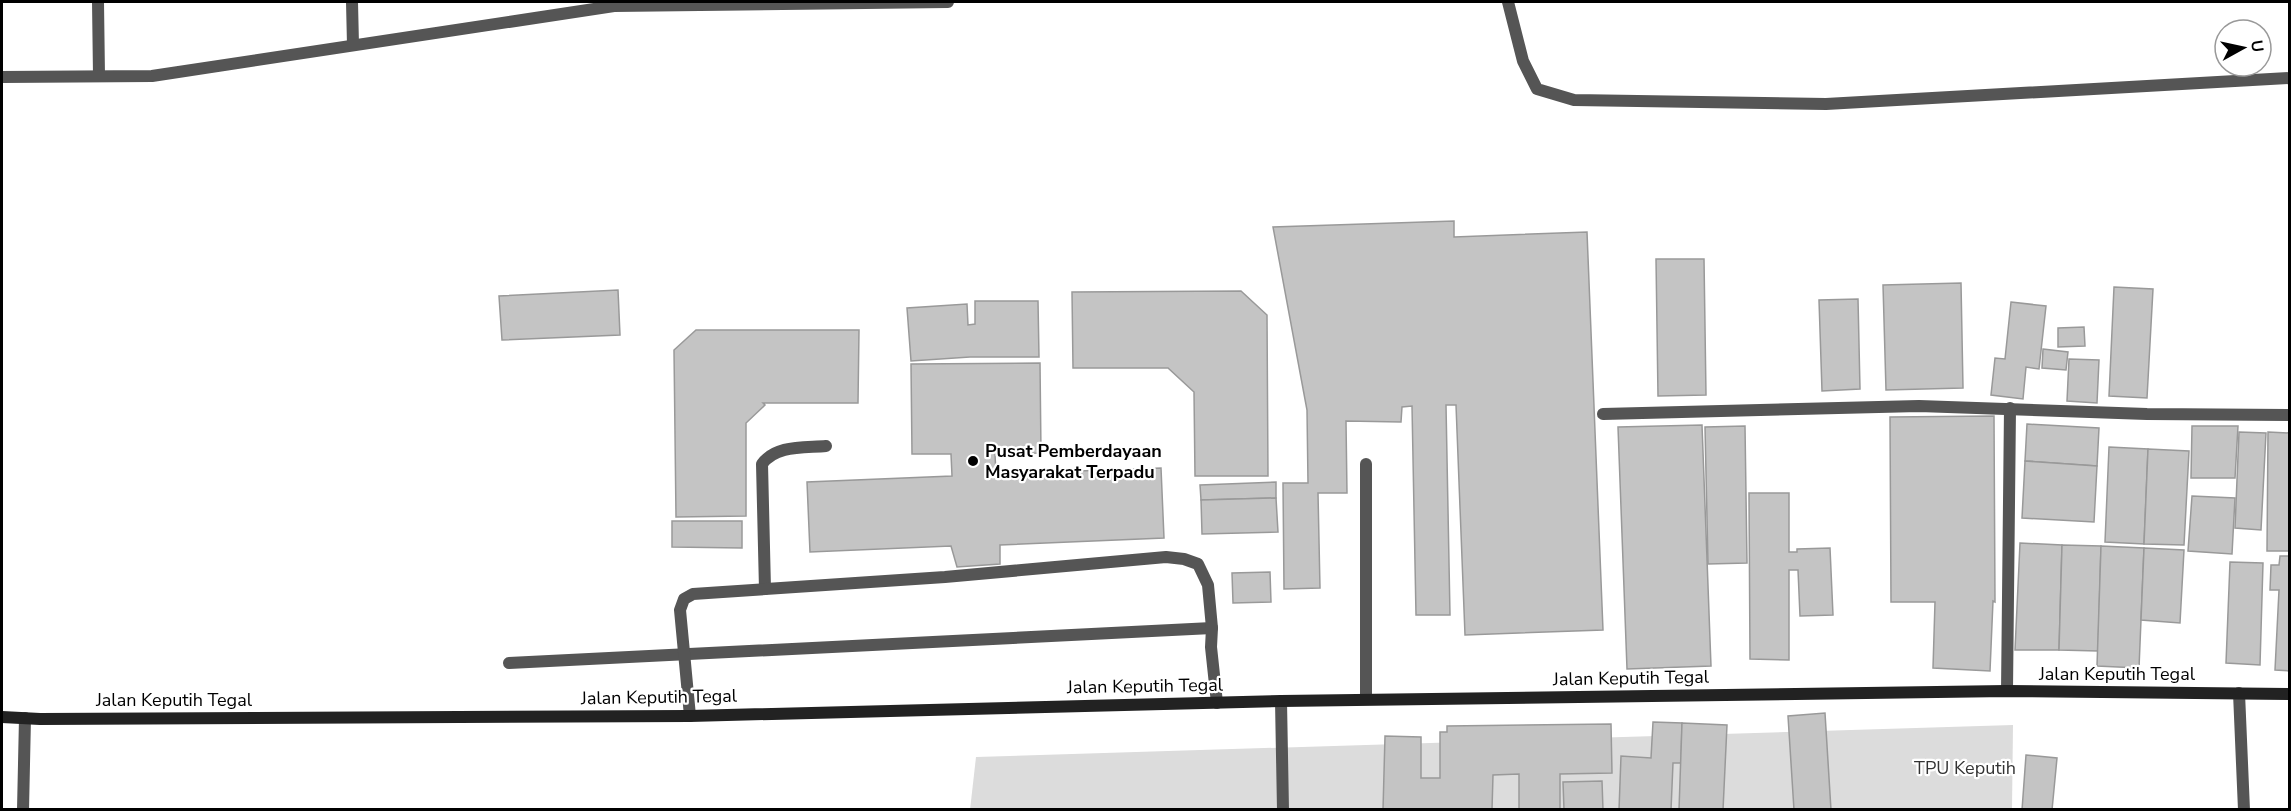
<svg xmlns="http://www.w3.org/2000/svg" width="2291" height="811" font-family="'Nunito Sans',sans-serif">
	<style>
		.green { fill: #dcdcdc }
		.building { fill: #c4c4c4; stroke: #999; stroke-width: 1.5 }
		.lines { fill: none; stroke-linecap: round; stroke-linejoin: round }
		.lane { stroke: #555; stroke-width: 12 }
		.street { stroke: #555; stroke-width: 12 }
		.secondary { stroke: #222; stroke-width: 12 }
		.poi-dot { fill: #000; stroke: #fff; stroke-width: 2 }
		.labels { text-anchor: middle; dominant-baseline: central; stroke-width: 4.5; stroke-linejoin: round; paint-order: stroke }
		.poi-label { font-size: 18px; font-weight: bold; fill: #000; stroke: #fff; text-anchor: start }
		.street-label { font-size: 18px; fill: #000; stroke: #fff }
		.park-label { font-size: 18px; fill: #333; stroke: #fff }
	</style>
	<rect width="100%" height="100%" fill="#fff"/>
	<polygon class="green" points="2013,725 2012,809 970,810 976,757"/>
	<g class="building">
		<polygon points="1454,221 1454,237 1587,232 1603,630 1465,635 1456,405 1446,405 1450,615 1416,615 1412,406 1402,407 1401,422 1346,421 1347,493 1318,493 1320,588 1284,589 1283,483 1308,483 1307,410 1273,227"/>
		<polygon points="1656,259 1704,259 1706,395 1658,396"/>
		<polygon points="1961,283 1963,388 1886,390 1883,285"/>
		<polygon points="2114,287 2153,289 2147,398 2109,396"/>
		<polygon points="618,290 620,335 502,340 499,296"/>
		<polygon points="1241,291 1267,315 1268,476 1195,476 1194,392 1168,368 1073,368 1072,292"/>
		<polygon points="1858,299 1860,389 1822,391 1819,300"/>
		<polygon points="975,301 1038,301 1039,357 970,357 911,361 907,308 967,304 968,325 975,324"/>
		<polygon points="2011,302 2046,306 2039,369 2026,367 2023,399 1991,395 1995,358 2005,359"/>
		<polygon points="2084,327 2085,346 2058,347 2058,328"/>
		<polygon points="696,330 859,330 858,403 763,403 765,405 746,423 746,516 676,517 674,350"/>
		<polygon points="2043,349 2068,352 2066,370 2042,368"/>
		<polygon points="2069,359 2099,360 2097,403 2067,401"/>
		<polygon points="1040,363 1041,453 995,454 996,474 1161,468 1164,538 1000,545 1000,564 957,567 951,546 810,552 807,482 952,476 951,454 912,454 911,364"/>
		<polygon points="1994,416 1995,602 1993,601 1990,671 1933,668 1935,602 1891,602 1890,417"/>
		<polygon points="2027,424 2099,428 2097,466 2025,461"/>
		<polygon points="1702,425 1711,666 1627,669 1618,427"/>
		<polygon points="1745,426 1747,563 1708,564 1705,427"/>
		<polygon points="2192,426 2238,426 2235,478 2191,478"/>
		<polygon points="2239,432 2266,433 2261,530 2235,528"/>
		<polygon points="2268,432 2290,433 2290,551 2267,551"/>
		<polygon points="2109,447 2148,449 2144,544 2105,542"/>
		<polygon points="2148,449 2189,451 2184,545 2144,544"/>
		<polygon points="2025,461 2097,466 2094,522 2022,518"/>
		<polygon points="1276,482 1276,498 1201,500 1200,485"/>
		<polygon points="1749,493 1789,493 1789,552 1797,552 1797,549 1830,548 1833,615 1800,616 1798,570 1789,570 1789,660 1750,659"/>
		<polygon points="2192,496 2235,498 2232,554 2188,551"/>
		<polygon points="1276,498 1278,532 1202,534 1201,500"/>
		<polygon points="672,521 742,521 742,548 672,547"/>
		<polygon points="2020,543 2062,545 2059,650 2015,650"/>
		<polygon points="2062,545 2101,546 2098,651 2059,650"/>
		<polygon points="2101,546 2144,548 2139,668 2097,666"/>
		<polygon points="2144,548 2184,550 2180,623 2141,620"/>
		<polygon points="2280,556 2290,556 2290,671 2275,670 2279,590 2270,590 2271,565 2279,565"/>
		<polygon points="2230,562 2263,563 2260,665 2226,663"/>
		<polygon points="1270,572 1271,602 1233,603 1232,573"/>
		<polygon points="1825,713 1831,810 1794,810 1788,716"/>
		<polygon points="1653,722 1682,723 1681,763 1673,763 1671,810 1619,810 1621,756 1651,758"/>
		<polygon points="1682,723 1727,725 1723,810 1679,810"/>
		<polygon points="1611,724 1612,773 1560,774 1560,810 1519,810 1519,774 1493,775 1492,810 1383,810 1385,736 1421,737 1421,778 1440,778 1440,732 1447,732 1447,726"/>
		<polygon points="2026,755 2057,758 2052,810 2022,810"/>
		<polygon points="1602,781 1603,810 1564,810 1563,782"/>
	</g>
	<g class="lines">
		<g class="lane">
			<polyline points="1508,2 1523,61 1537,89 1574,100 1826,104 2290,78"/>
			<polyline points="1366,464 1366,699"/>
			<path d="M765,589L762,464C776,445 803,448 826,446"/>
			<polyline points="509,663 1212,628"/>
			<polyline points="1281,701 1283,810"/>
			<polyline points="690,716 680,610 684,599 693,594 945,577 1166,557 1184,559 1198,564 1208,585 1212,628 1211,647 1217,703"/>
			<polyline points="23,810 25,718"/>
		</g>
		<g class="street">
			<polyline points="98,2 99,76"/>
			<polyline points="352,2 353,45"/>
			<polyline points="2,77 152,76 614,6 948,2"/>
			<polyline points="1603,414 1919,406 2147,414 2290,415"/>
			<polyline points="2007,691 2010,408"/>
			<polyline points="2239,693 2244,810"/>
		</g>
		<polyline class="secondary" points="2,717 40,719 690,716 1281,701 2007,691 2290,694"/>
	</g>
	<circle class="poi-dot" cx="973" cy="461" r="6"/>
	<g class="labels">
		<g class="poi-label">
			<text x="985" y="451">Pusat Pemberdayaan<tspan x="985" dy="21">Masyarakat Terpadu</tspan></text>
		</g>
		<g class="street-label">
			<text x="2117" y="674">Jalan Keputih Tegal</text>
			<text transform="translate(1631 678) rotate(-1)">Jalan Keputih Tegal</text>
			<text transform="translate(1145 686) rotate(-1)">Jalan Keputih Tegal</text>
			<text transform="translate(659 697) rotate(-1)">Jalan Keputih Tegal</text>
			<text x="174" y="700">Jalan Keputih Tegal</text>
		</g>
		<g class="park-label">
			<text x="1965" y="768">TPU Keputih</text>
		</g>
	</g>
	<rect width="2291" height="811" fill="none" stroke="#000000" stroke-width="6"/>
	<g transform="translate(2243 48) rotate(82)"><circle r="28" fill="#ffffff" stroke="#999999" stroke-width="1.5"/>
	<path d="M0-4.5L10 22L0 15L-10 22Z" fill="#000000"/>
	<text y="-9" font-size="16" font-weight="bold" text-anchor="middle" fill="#000000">U</text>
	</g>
</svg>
